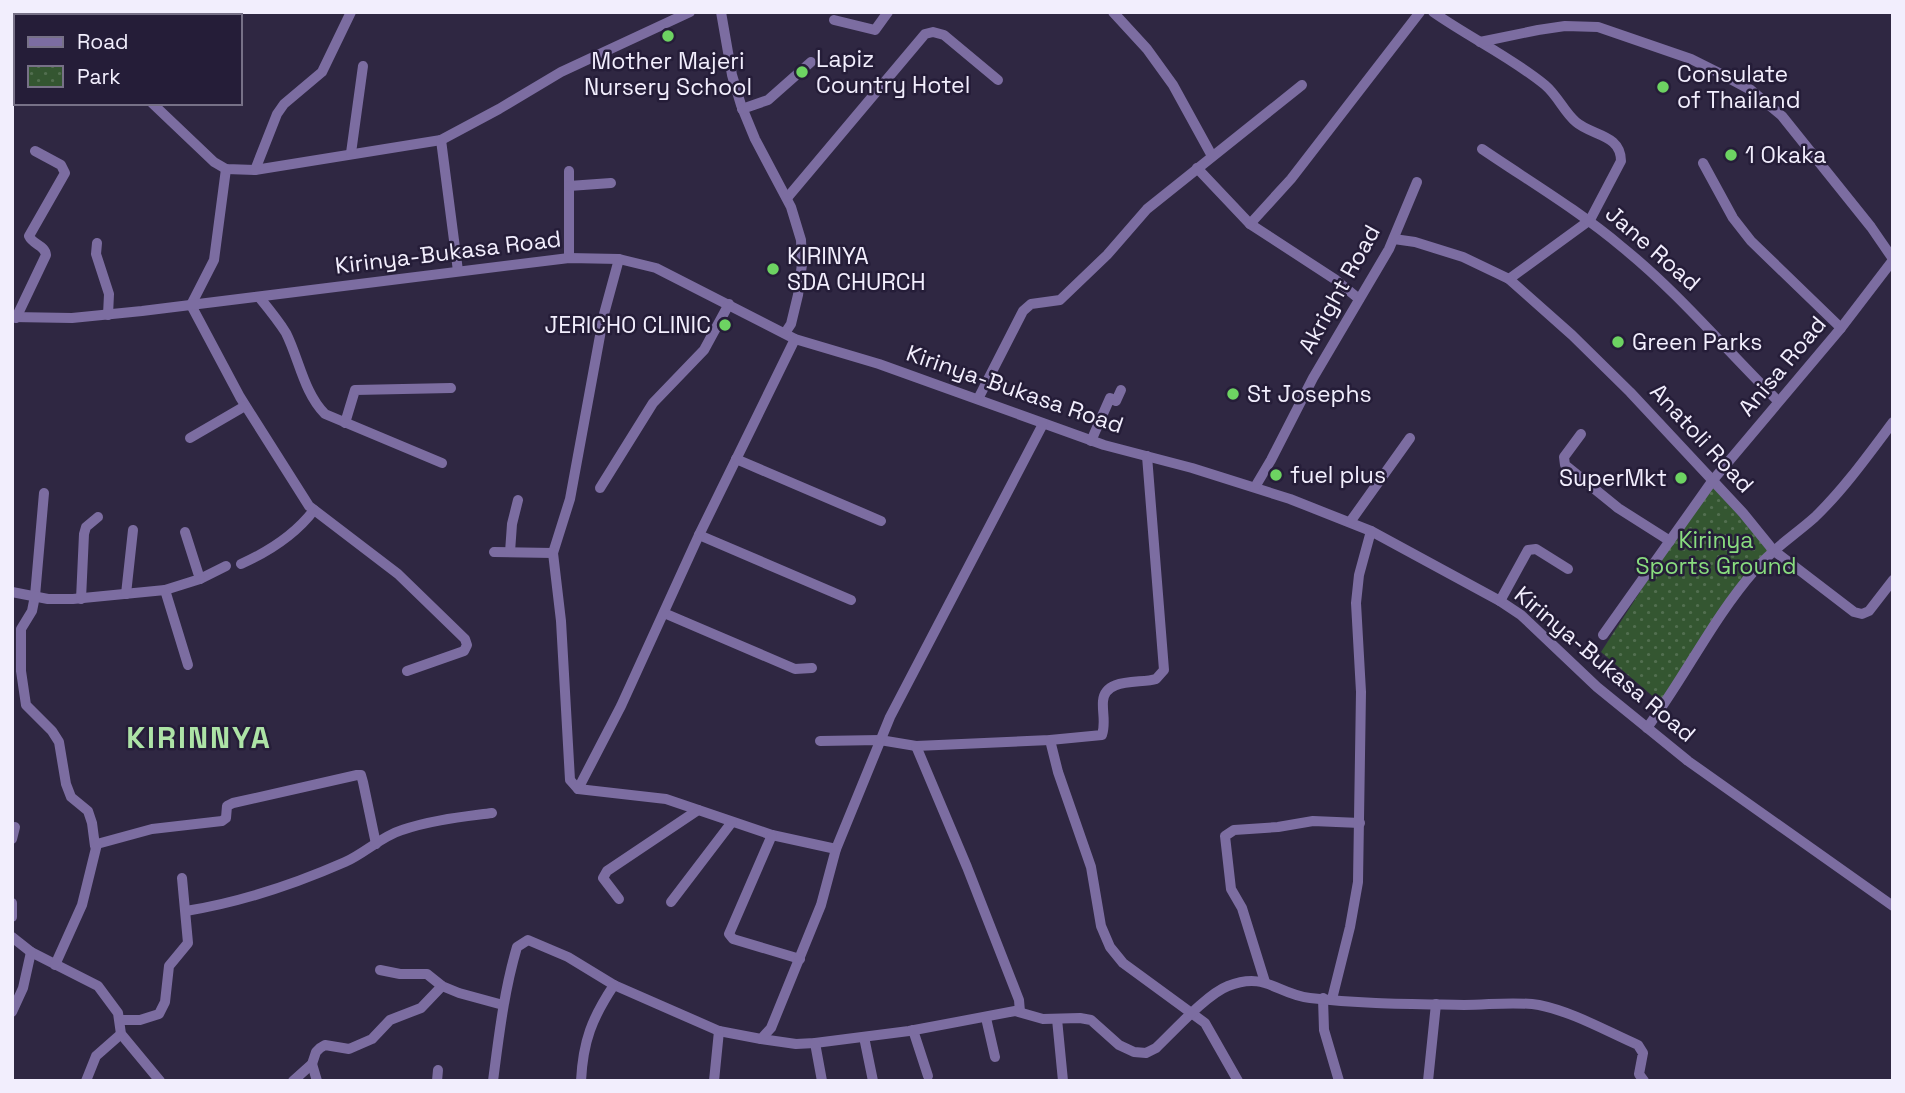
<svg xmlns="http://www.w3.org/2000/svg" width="1905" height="1093" font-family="'Space Grotesk',sans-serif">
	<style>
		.park { fill: url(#park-dots) }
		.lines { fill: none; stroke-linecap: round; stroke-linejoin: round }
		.minor { stroke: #7c6da1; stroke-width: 10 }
		.poi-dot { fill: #6dd362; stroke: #251d38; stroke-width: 2.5 }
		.labels { text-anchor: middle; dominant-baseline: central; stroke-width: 5; stroke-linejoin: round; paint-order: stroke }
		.poi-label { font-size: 23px; fill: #f2eefd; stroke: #251d38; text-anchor: start }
		.street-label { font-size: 23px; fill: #f2eefd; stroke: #251d38 }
		.park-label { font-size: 23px; fill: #89dc7f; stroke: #251d38 }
		.district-label { font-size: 30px; font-weight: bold; letter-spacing: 2px; fill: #ade3a6; stroke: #251d38 }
	</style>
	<defs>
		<pattern id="park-dots" width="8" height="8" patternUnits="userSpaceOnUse" patternTransform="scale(1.75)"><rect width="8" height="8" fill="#345631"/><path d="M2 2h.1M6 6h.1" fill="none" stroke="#526f50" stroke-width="1.8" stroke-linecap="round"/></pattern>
	</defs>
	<rect width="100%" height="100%" fill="#2f2742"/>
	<polygon class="park" points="1712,481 1771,555 1720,616 1663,705 1601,652"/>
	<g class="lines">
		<g class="minor">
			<polyline points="37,12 43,16"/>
			<polyline points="721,12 732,75 741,105 755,139 791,207 801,240 802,264 798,295 791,324 785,333"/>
			<polyline points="1113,12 1147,49 1173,85 1212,156"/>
			<path d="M1433,12C1470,38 1511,57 1545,85C1558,96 1564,112 1576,122C1592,136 1621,134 1621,161L1590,220L1509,279"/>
			<polyline points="135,16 137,12"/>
			<polyline points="184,16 185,12"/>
			<polyline points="217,16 219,12"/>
			<polyline points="834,20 875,30 888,12"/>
			<polyline points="1480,42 1538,30 1565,26 1598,27 1691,59 1723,75 1751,90 1782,116 1871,227 1893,259"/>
			<polyline points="152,103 214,162 226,169 255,170 441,140 499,109 561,72 690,12"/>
			<polyline points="742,109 768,100 811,62"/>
			<polyline points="441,140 458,271"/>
			<path d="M1482,149C1529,181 1578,210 1622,247C1679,293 1726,350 1778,401"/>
			<polyline points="351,153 363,66"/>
			<polyline points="1703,163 1733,218 1751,241 1841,328"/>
			<polyline points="1197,168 1250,224 1336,280 1359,299"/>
			<polyline points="226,169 214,260 191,305 240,397 309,506 398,574 465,639 467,645 464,651 407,671"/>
			<polyline points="255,170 277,114 284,104 322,72 351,12"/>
			<polyline points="569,171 569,258"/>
			<polyline points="569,186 611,183"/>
			<polyline points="787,198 925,34 933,32 944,35 998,80"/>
			<polyline points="1250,224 1291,179 1420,12"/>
			<polyline points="1394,239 1415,242 1463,257 1509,279 1572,335 1630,392 1743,513 1773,550 1854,612 1862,614 1869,611 1893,580"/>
			<polyline points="97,243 96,254 109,294 108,315"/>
			<polyline points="619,259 604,314 570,499 553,553 561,621 570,780 578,789 666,799 772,835 836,849"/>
			<path d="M259,297C268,308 278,320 286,333C299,359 304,393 325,414L442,463"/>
			<polyline points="12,317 72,318 142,311 569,258 619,259 656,268 795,339 879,364 1104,445 1192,468 1290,499 1371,531 1500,601 1521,615 1597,687 1688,761 1893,906"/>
			<path d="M16,318L46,255C45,245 33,245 29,236L65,173L61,165L35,151"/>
			<polyline points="978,399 1023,311 1031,304 1060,300 1107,255 1147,209 1302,85"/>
			<polyline points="345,423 355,390 451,388"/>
			<polyline points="1581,434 1564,457 1565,465 1618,508 1670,541"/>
			<polyline points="190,438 245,406"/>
			<polyline points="1091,441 1110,398 1116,401 1121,390"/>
			<polyline points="736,459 881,521"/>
			<polyline points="1255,487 1271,460 1313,378 1389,249 1417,182"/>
			<polyline points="600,488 653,403 704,350 729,304"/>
			<polyline points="44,493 35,596 32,611 21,629 21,671 26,705 52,731 59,742 66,784 71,797 88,811 92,823 95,846"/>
			<polyline points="1350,522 1410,438"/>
			<polyline points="699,535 851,600"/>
			<polyline points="494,552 553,553"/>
			<polyline points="510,552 512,524 518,500"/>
			<path d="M241,564C270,551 295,535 314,510"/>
			<polyline points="200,579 226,566"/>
			<polyline points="165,590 200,579 185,532"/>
			<polyline points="12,592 48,599 73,599 165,590 188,665"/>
			<polyline points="126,594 133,530"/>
			<polyline points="81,599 84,534 86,527 98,517"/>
			<polyline points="1500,601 1528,550 1536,549 1568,569"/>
			<polyline points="664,613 795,669 812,668"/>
			<polyline points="1603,635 1713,480 1841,328 1893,260"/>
			<path d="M1647,728C1685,677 1713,618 1755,570C1772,549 1795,535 1815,517C1844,489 1869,454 1893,422"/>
			<polyline points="1050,740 1058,772 1091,867 1101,926 1110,947 1123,963 1205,1023 1238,1081"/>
			<path d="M820,741L880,740L916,746L1050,740L1102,735C1106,723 1102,712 1103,701C1105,677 1141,684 1156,679L1164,670L1147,456"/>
			<polyline points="916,746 967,867 1019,1000 1020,1012"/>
			<polyline points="578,789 621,706 699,535 795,339"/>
			<polyline points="772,835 729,934 733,939 800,959"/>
			<polyline points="12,839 15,827"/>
			<polyline points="619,899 603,878 607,871 698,810"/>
			<polyline points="671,902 732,822"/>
			<polyline points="12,903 12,917"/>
			<path d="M186,911C241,902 295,884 345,862C365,853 382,836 402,830C431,820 462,817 492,813"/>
			<polyline points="12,937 31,952 98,986 118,1013 121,1034 160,1081"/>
			<polyline points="55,965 82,905 97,844 152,829 222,821 226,818 227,806 233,803 357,775 361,775 363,782 376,844"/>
			<polyline points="380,970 400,974 427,974 442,986 459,993 503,1005"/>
			<polyline points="1265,982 1242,908 1231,889 1225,836 1234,830 1278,827 1313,821 1360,823"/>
			<polyline points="1323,998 1324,1030 1339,1081"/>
			<polyline points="1332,999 1350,927 1358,882 1361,692 1356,603 1359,575 1371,531"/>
			<polyline points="12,1012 23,988 31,952"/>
			<polyline points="986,1018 995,1057"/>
			<polyline points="1057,1019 1063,1081"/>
			<polyline points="120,1020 140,1020 159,1014 165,1002 169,966 188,943 182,878"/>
			<polyline points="913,1030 928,1076"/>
			<polyline points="864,1037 873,1081"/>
			<path d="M761,1039L796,1044L815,1043L909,1031L1015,1011L1043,1019L1080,1018L1091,1020L1119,1045L1134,1052L1146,1053L1156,1048C1174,1031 1207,994 1228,986C1266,971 1276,994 1310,998C1361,1004 1413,1004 1464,1005C1489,1005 1514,1001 1539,1005C1573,1012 1606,1031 1638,1045L1643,1053L1639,1074L1644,1081"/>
			<polyline points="815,1043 822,1081"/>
			<polyline points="312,1064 317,1081"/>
			<polyline points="86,1081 96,1056 121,1034"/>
			<polyline points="293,1081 312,1064 316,1052 320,1048 325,1045 349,1049 372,1039 390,1020 421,1008 442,986"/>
			<polyline points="437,1081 438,1070"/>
			<path d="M493,1081C499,1035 504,991 517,947L528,940L568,957L614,985L719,1031L761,1039L771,1028L821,905L836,849L890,717L1043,424"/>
			<path d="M581,1081C583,1041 592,1018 614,985"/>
			<polyline points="714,1081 719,1031"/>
			<polyline points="1428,1081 1436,1004"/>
		</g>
	</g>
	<g class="poi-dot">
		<circle cx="668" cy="36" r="7"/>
		<circle cx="802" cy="72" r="7"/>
		<circle cx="1663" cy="87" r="7"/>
		<circle cx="1731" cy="155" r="7"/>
		<circle cx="773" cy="269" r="7"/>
		<circle cx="725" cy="325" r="7"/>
		<circle cx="1618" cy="342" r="7"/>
		<circle cx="1233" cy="394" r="7"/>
		<circle cx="1276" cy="475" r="7"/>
		<circle cx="1681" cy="478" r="7"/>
	</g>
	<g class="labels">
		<g class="poi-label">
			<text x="816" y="59">Lapiz<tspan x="816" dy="26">Country Hotel</tspan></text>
			<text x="668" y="61" text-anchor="middle">Mother Majeri<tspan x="668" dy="26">Nursery School</tspan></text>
			<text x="1677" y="74">Consulate<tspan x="1677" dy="26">of Thailand</tspan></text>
			<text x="1745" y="155">1 Okaka</text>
			<text x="787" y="256">KIRINYA<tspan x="787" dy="26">SDA CHURCH</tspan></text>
			<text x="711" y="325" text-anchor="end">JERICHO CLINIC</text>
			<text x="1632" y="342">Green Parks</text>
			<text x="1247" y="394">St Josephs</text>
			<text x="1290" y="475">fuel plus</text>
			<text x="1667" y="478" text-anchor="end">SuperMkt</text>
		</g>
		<g class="street-label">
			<text transform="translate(1653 248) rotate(41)">Jane Road</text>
			<text transform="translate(448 252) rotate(-7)">Kirinya-Bukasa Road</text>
			<text transform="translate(1339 289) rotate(-61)">Akright Road</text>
			<text transform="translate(1782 366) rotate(-50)">Anisa Road</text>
			<text transform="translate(1015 389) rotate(19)">Kirinya-Bukasa Road</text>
			<text transform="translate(1702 438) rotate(47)">Anatoli Road</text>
			<text transform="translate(1605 664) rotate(40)">Kirinya-Bukasa Road</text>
		</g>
		<g class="park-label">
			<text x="1716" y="540">Kirinya<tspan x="1716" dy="26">Sports Ground</tspan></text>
		</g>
		<g class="district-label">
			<text x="199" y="737">KIRINNYA</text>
		</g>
	</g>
	<rect width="1905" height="1093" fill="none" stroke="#f2eefd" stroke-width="28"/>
	<rect x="14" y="14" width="228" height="91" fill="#251d38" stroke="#777187" stroke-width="2"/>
	<rect x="28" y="37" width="35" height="10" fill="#7c6da1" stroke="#777187" stroke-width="2"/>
	<text x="77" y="49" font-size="21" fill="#f2eefd">Road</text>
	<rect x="28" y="66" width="35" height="21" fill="url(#park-dots)" stroke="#777187" stroke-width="2"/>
	<text x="77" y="84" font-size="21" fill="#f2eefd">Park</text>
</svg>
